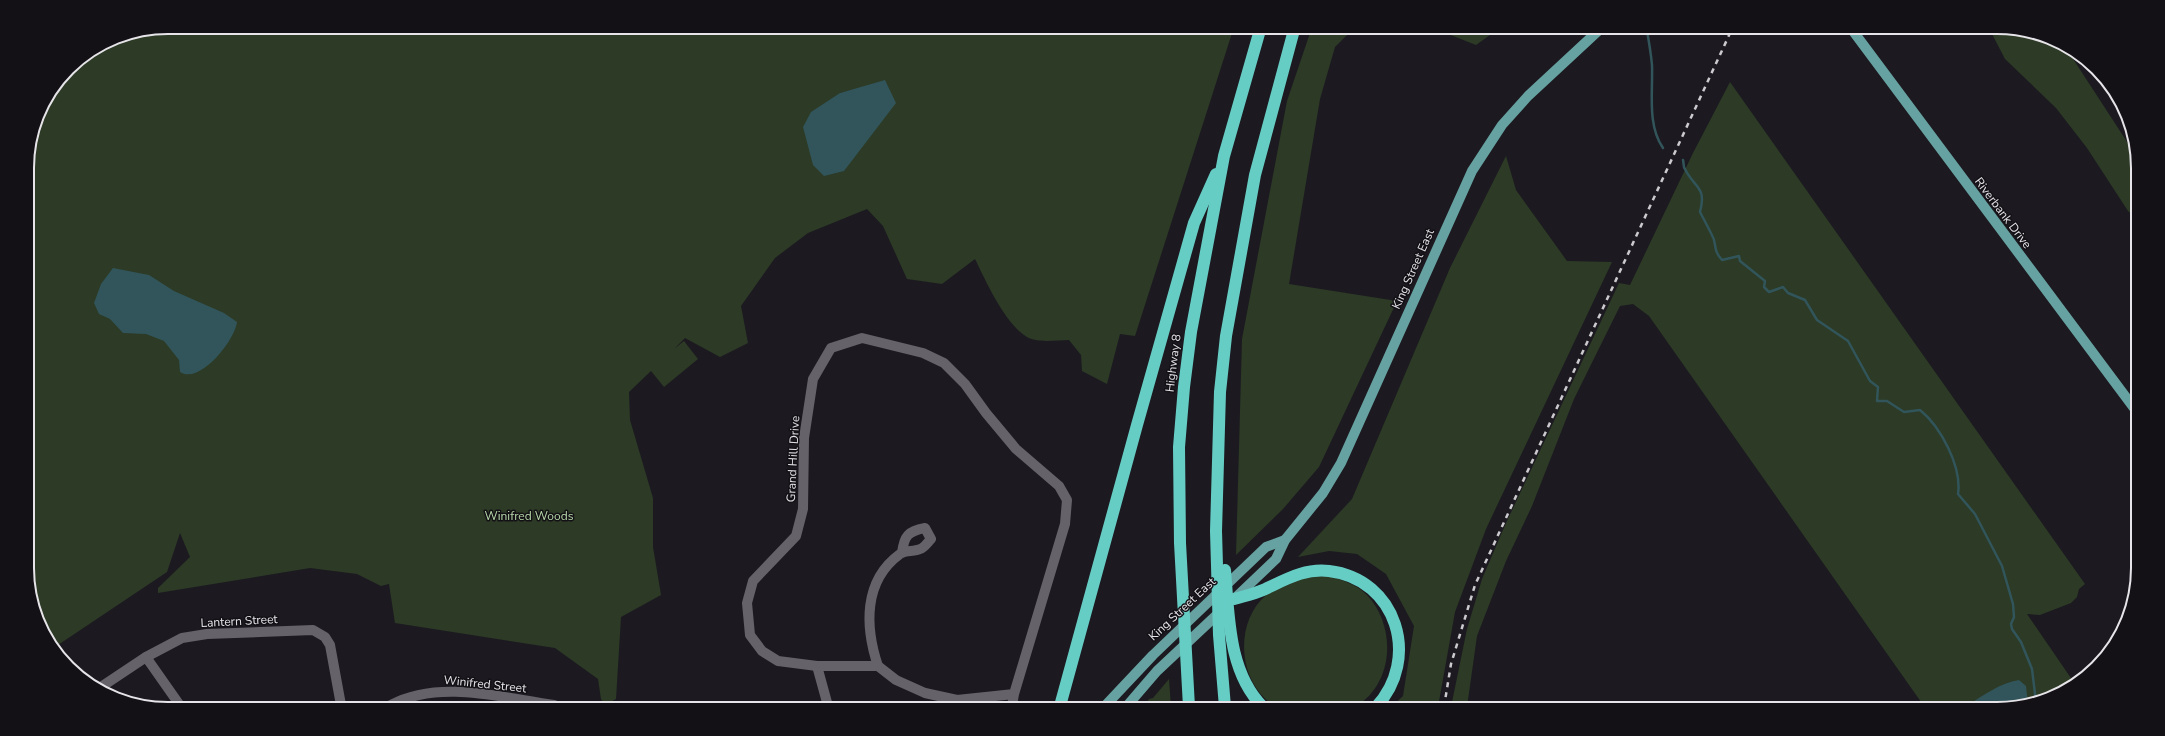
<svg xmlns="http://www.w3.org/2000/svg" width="2165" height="736" font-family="'Nunito Sans',sans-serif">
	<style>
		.green { fill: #2c3a26; fill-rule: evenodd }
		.water { fill: #31555a }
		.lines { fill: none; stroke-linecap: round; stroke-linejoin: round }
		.stream { stroke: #31555a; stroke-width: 2.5 }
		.minor { stroke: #65626a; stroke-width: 10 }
		.major { stroke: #66a2a1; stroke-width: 10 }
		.highway { stroke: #66cdc5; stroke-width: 12 }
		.rail { stroke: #cccace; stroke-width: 2.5; stroke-dasharray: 5 5; stroke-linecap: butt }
		.labels { text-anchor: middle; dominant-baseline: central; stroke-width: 3; stroke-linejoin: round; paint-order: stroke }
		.street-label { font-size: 12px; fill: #e6e4e8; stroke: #131116 }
		.park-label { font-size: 12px; fill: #b7d8a9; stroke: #131116 }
		.rim { fill: none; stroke: #e6e4e8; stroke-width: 2 }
	</style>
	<rect width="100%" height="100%" fill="#1c1a20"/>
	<g class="green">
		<path d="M168,27L1233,30L1135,336L1120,334L1107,384L1082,371L1081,355L1069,340C1059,340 1046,342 1036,340C1010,337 985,279 975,259L942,284L907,279L883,226L867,209L808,233L775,258L741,306L748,343L720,357L685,338L674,349L684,341L698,359L664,387L651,371L629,392L630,420L653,498V547L661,595L621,617L616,699L605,705L601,699L598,679L555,648L395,623L389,584L381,586L357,574L310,568L158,593V588L190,557L180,533L167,572L55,647L30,596L27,159L41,106L68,68L114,38ZM852,90L845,171L840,93Z"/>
		<polygon points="1311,30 1352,30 1335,47 1320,99 1289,284 1397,301 1319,467 1283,509 1236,555 1242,339 1287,101"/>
		<polygon points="1438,30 1497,30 1476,45"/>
		<polygon points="1991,32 2034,32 2064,45 2135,154 2135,217 2128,211 2087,148 2056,108 2005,59"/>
		<polygon points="1730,82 2085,584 2079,589 2077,597 2071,603 2040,615 2027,614 2075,684 2051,698 2006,709 1926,709 1649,316 1633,304 1620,306 1574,399 1532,506 1506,561 1477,636 1467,707 1451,707 1467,629 1482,579 1506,523 1619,283 1630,285 1693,153"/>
		<polygon points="1506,156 1516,190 1567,261 1612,262 1486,529 1455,612 1438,707 1391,707 1403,696 1414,626 1386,574 1357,554 1329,551 1298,557 1352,499 1450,268"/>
		<path d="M1323,574C1339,579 1355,583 1367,595C1397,627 1394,684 1355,707H1276C1238,684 1233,624 1266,595C1270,592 1274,587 1278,585C1292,579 1309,578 1323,574Z"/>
		<polygon points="1169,679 1171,707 1143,707 1149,699 1153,698"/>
	</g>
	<g class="water">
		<polygon points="885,80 896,103 844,171 824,176 813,165 803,127 811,112 840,93"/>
		<path d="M113,268L149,275L174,291L224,313L237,322C235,340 200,385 180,372L179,360L164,341L146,334L123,333L110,319L99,314L94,303L101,284Z"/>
		<path d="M2019,680L2026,686L2028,704L2006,709H1966L1968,705C1984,695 2000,683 2019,680Z"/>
	</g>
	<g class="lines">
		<g class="stream">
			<path d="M1647,31C1649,42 1651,54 1652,65C1653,92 1647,125 1663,148"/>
			<path d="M1683,160C1684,163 1683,167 1685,169C1694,188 1707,186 1700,212C1703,218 1713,236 1714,240C1716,249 1715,252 1722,260L1739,256L1740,261L1765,281L1764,287L1769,292L1783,287L1788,293L1805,300L1817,320L1848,341L1870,381L1878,387L1877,401H1887L1904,412L1920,410C1941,427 1962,467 1958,494L1975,514L2002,566L2013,604L2014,617L2011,624L2012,629L2021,642L2032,669L2036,702"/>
		</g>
		<g class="minor">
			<polyline points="146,657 179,704"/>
			<polyline points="817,666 828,706"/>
			<path d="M878,666C865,627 863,581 900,554C905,550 914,552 920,549C924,548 928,542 931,539L925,528C908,531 904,536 902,553"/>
			<polyline points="98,689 146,657 182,638 207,634 313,630 325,637 330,645 341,705"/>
			<path d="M391,705C439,679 503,698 554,705"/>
			<polyline points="1012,706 1014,694 1065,524 1067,500 1059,486 1016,449 986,413 965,384 944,363 923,353 862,338 831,348 813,379 804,438 803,509 796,536 753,581 747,603 750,635 762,651 778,661 817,666 878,666 896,680 925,693 957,700 1014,694"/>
		</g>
		<g class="major">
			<polyline points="1853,31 2134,408"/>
			<polyline points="1234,599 1276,559 1285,540 1323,493 1341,463 1472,171 1502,125 1528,96 1598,31"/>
			<polyline points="1104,707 1153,655 1266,547 1285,540"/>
			<polyline points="1126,707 1157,671 1222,610"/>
		</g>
		<g class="highway">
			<path d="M1225,570C1229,616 1228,672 1263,707"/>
			<path d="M1234,599C1244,596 1254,594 1263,590C1285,580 1304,568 1329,571C1397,579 1421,659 1376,707"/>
			<polyline points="1060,706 1137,425 1194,223 1216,174"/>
			<polyline points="1189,707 1180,543 1179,447 1184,387 1191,332 1224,156 1260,30"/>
			<polyline points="1225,707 1219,635 1216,531 1220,392 1226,336 1255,175 1294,30"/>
		</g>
		<polyline class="rail" points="1444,707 1451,664 1475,585 1731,31"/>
	</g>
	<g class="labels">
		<g class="street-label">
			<text transform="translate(2003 213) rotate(53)">Riverbank Drive</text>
			<text transform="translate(1413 269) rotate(-66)">King Street East</text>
			<text transform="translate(1173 363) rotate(-83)">Highway 8</text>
			<text transform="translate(793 459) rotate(-87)">Grand Hill Drive</text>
			<text transform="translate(1182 609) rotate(-43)">King Street East</text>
			<text transform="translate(239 621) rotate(-3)">Lantern Street</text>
			<text transform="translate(485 684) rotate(6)">Winifred Street</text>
		</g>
		<g class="park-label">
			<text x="529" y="516">Winifred Woods</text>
		</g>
	</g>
	<path d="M0 0H2165V736H0ZM168 34H1997A134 134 0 0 1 2131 168V568A134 134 0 0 1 1997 702H168A134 134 0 0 1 34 568V168A134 134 0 0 1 168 34Z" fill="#131116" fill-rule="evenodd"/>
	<path class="rim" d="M168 34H1997A134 134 0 0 1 2131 168V568A134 134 0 0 1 1997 702H168A134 134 0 0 1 34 568V168A134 134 0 0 1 168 34Z"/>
</svg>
